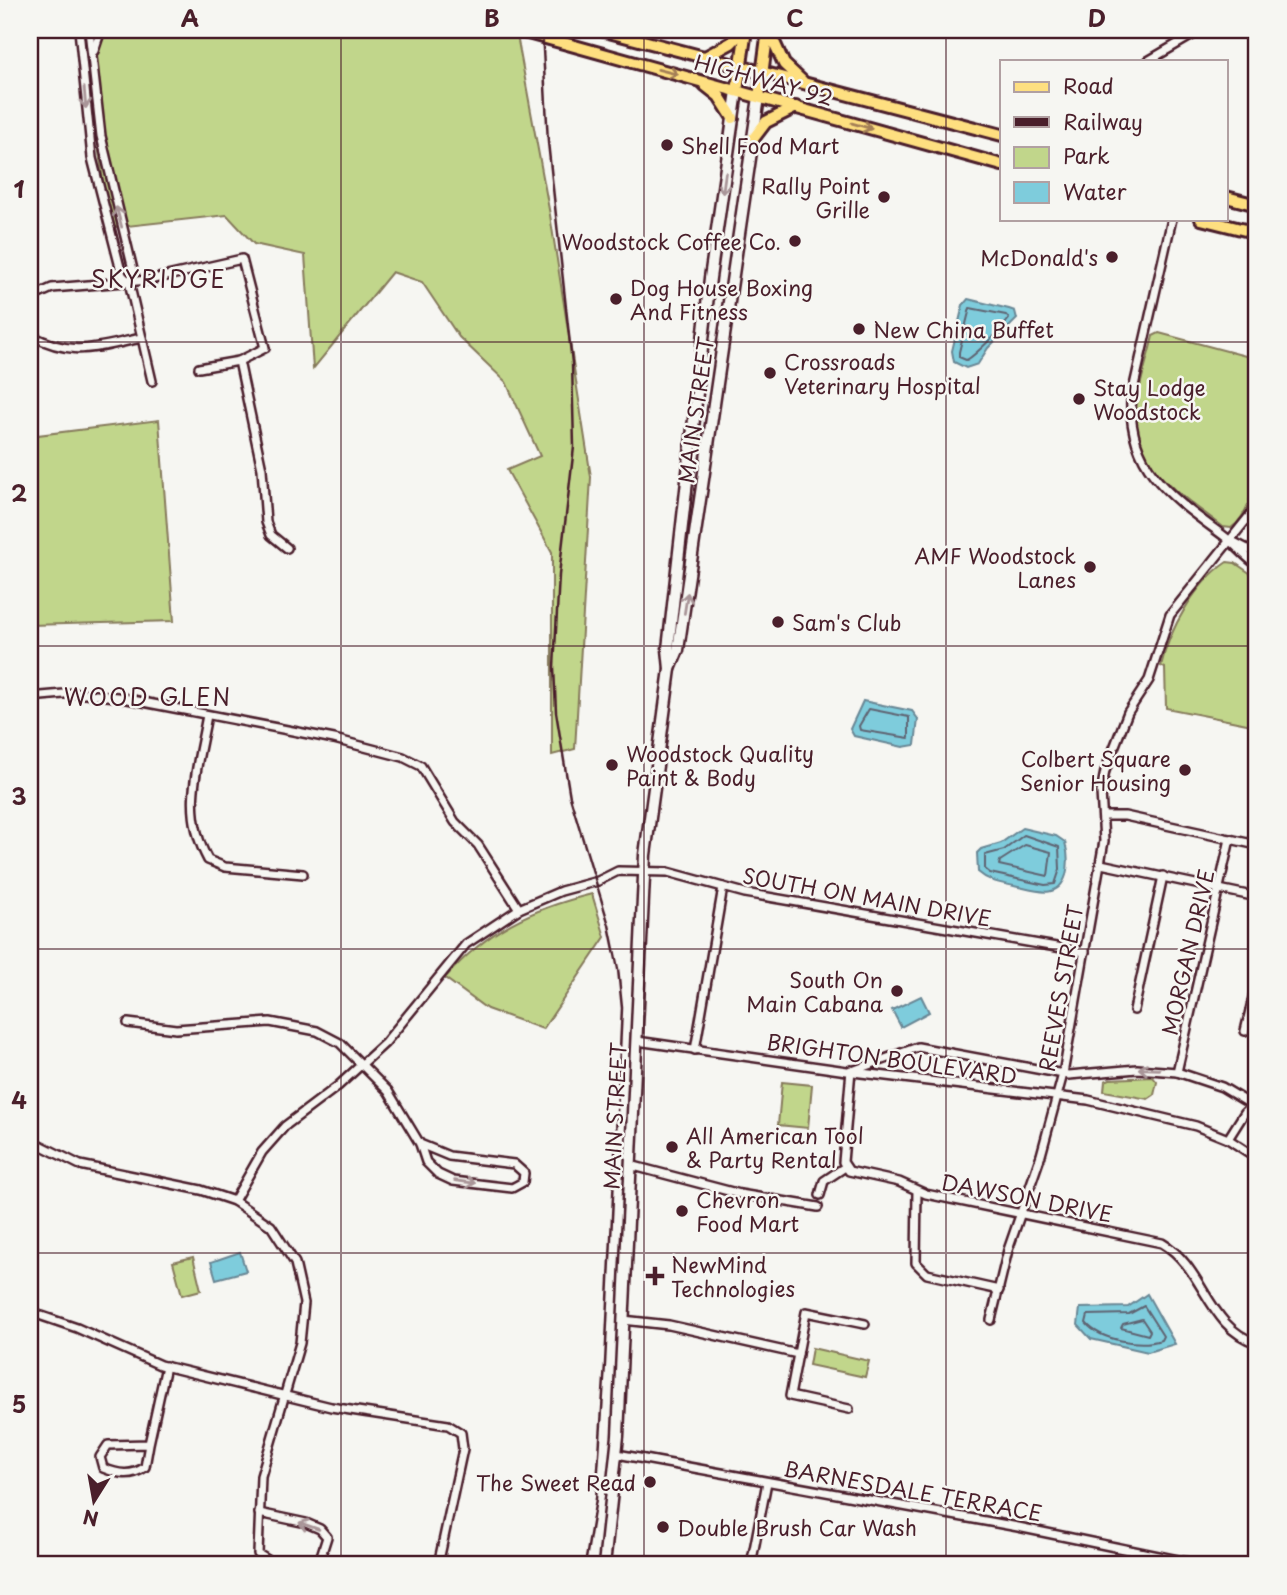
<svg xmlns="http://www.w3.org/2000/svg" width="1287" height="1595" font-family="'Playpen Sans',sans-serif">
	<style>
		.green { fill: #c1d68b; stroke: #867a5b; stroke-width: 2 }
		.water { fill: #7eccdc; stroke: #698795; stroke-width: 2 }
		.lines { fill: none; stroke-linecap: round; stroke-linejoin: round }
		.shore { stroke: #5f6472; stroke-width: 2 }
		.minor-casing { stroke: #4a1f2b; stroke-width: 12 }
		.secondary-casing { stroke: #4a1f2b; stroke-width: 15 }
		.primary-casing { stroke: #4a1f2b; stroke-width: 16 }
		.minor { stroke: #f6f6f2; stroke-width: 7 }
		.secondary { stroke: #f6f6f2; stroke-width: 10 }
		.primary { stroke: #fedf80; stroke-width: 10 }
		.rail { stroke: #4a1f2b; stroke-width: 2.5 }
		.oneway { stroke: #a47f56 }
		.oneway2 { stroke: #a99598 }
		.grid { fill: none; stroke: #4a1f2b; stroke-width: 2; stroke-opacity: 0.55 }
		.poi-dot { fill: #4a1f2b; stroke: #f6f6f2; stroke-width: 2.5 }
		.labels { text-anchor: middle; dominant-baseline: central; stroke-width: 5; stroke-linejoin: round; paint-order: stroke }
		.street-label { font-size: 21px; fill: #4a1f2b; stroke: #f6f6f2 }
		.poi-label { font-size: 21px; fill: #4a1f2b; stroke: #f6f6f2; text-anchor: start }
		.neighbourhood-label { font-size: 23px; letter-spacing: 2px; fill: #4a1f2b; stroke: #f6f6f2 }
		.neatline { fill: none; stroke: #4a1f2b; stroke-width: 2.5 }
		.grid-label { font-size: 23px; text-anchor: middle; font-weight: bold; fill: #4a1f2b }
	</style>
	<rect width="100%" height="100%" fill="#f6f6f2"/>
	<filter id="ink" filterUnits="userSpaceOnUse"><feTurbulence type="fractalNoise" baseFrequency=".0143" numOctaves="2"/><feDisplacementMap in="SourceGraphic" scale="14" xChannelSelector="R" yChannelSelector="G"/><feConvolveMatrix kernelMatrix="1 2 1 2 8 2 1 2 1" color-interpolation-filters="sRGB"/></filter>
	<g filter="url(#ink)">
		<g class="green">
			<polygon points="83,30 516,30 550,215 591,477 575,749 552,755 552,552 507,470 540,456 506,382 459,337 422,282 392,272 313,369 305,255 254,244 227,215 109,228"/>
			<path d="M1159,333L1257,359C1257,400 1268,503 1231,528L1223,527C1189,500 1138,471 1136,422C1135,394 1147,363 1153,336Z"/>
			<polygon points="159,420 174,621 30,625 30,436"/>
			<path d="M1227,562L1235,563L1257,578V726L1166,708L1165,668L1161,666C1169,630 1195,583 1227,562Z"/>
			<path d="M592,894L605,937L543,1029L487,1009L445,978C487,930 531,909 592,894Z"/>
			<polygon points="1153,1077 1157,1082 1154,1095 1148,1099 1104,1091 1105,1081 1110,1079"/>
			<polygon points="782,1082 812,1085 808,1128 778,1125"/>
			<polygon points="193,1257 201,1290 182,1295 173,1262"/>
			<polygon points="812,1348 869,1361 865,1377 809,1365"/>
		</g>
		<g class="water">
			<polygon points="968,299 1009,309 1015,311 1017,319 988,348 978,364 966,368 954,362 952,351 963,305"/>
			<polygon points="863,701 912,711 918,719 915,745 903,747 854,736 850,729"/>
			<path d="M1022,828L1056,836L1065,842C1068,853 1069,864 1066,875C1058,901 1035,890 1014,886C1001,883 989,882 978,872L977,853L981,849L1001,843Z"/>
			<polygon points="921,996 929,1012 901,1027 892,1010"/>
			<polygon points="240,1252 246,1271 216,1279 211,1262"/>
			<polygon points="1147,1294 1175,1344 1148,1352 1091,1339 1078,1325 1080,1308 1128,1307"/>
		</g>
		<g class="lines">
			<g class="shore">
				<path d="M970,308L1006,315L1009,319C1003,327 973,358 966,360L959,357V352Z"/>
				<polygon points="869,709 909,717 909,738 860,730 859,726"/>
				<polygon points="1024,835 1059,847 1060,869 1055,884 1045,885 990,873 985,869 985,855 1004,850"/>
				<polygon points="1025,845 1051,852 1048,876 999,865 1000,861"/>
				<path d="M1144,1306L1163,1336L1161,1340C1140,1347 1100,1340 1086,1323L1088,1315L1129,1314Z"/>
				<polygon points="1142,1319 1150,1331 1148,1335 1121,1328 1123,1324"/>
			</g>
			<defs>
				<g id="minor">
					<polyline points="79,30 92,158 122,275 129,282 152,381"/>
					<polyline points="89,30 101,136 134,274 129,282"/>
					<polyline points="94,51 101,30"/>
					<polyline points="1148,61 1201,30"/>
					<path d="M1172,219L1131,399C1128,470 1173,498 1224,536C1236,545 1244,556 1257,565"/>
					<polyline points="30,298 52,288 149,280 242,259 265,348 239,361 199,368"/>
					<path d="M30,335C75,358 95,347 142,338"/>
					<polyline points="239,361 262,469 266,522 271,535 287,548"/>
					<polyline points="1234,542 1257,554"/>
					<polyline points="30,697 75,693 117,697 334,739 403,757 421,766 455,822 478,845 519,909"/>
					<path d="M207,715C198,767 181,811 208,860L225,867L303,874"/>
					<polyline points="1104,816 1125,816 1257,845"/>
					<polyline points="1101,864 1257,897"/>
					<polyline points="1134,1010 1163,876"/>
					<polyline points="128,1023 176,1029 270,1022 317,1031 340,1043 388,1091 420,1144 426,1162 438,1174 453,1181 512,1188 523,1182 524,1173 514,1164 449,1156 420,1144"/>
					<polyline points="1245,1031 1257,981"/>
					<polyline points="637,1041 861,1073 1088,1100 1196,1126 1228,1139 1257,1158"/>
					<polyline points="695,1050 723,887"/>
					<path d="M851,1070L843,1162L849,1171L899,1182L926,1194L1162,1243C1205,1268 1207,1328 1257,1343"/>
					<polyline points="855,1070 918,1047 1069,1075 1137,1069 1177,1072 1222,1087 1257,1108"/>
					<polyline points="1177,1072 1230,839"/>
					<polyline points="1228,1139 1245,1112 1257,1102"/>
					<polyline points="30,1140 80,1165 201,1190 234,1201 271,1226 295,1263 304,1303 300,1343 261,1476 258,1554 276,1565"/>
					<polyline points="630,1165 740,1194 818,1207"/>
					<polyline points="917,1191 916,1263 927,1274 999,1290"/>
					<polyline points="820,1195 824,1181 845,1167"/>
					<polyline points="234,1201 262,1152 285,1126 338,1086 385,1043 466,944 519,909 561,891 598,881 618,871 668,872 745,893 1085,952"/>
					<polyline points="30,1312 77,1328 160,1365 331,1407 448,1425 461,1433 463,1449 438,1565"/>
					<polyline points="623,1320 669,1325 798,1354"/>
					<polyline points="991,1320 1008,1250 1041,1155 1063,1074 1104,841 1101,792 1105,771 1128,712 1149,680 1170,615 1251,514 1257,500"/>
					<polyline points="849,1409 790,1396 806,1312 865,1324"/>
					<path d="M149,1444L145,1467C131,1477 118,1474 103,1468L100,1457L108,1445L149,1444L166,1366"/>
					<polyline points="617,1454 1018,1527 1202,1565"/>
					<polyline points="259,1513 306,1523 320,1529 327,1537 318,1565"/>
					<polyline points="751,1565 767,1482"/>
				</g>
				<g id="secondary">
					<polyline points="670,669 678,650 759,97"/>
					<polyline points="604,1565 618,1436 645,855 670,669 668,649 710,278 737,91"/>
				</g>
				<g id="primary">
					<polyline points="517,30 1002,165"/>
					<polyline points="601,30 1002,135"/>
					<polyline points="769,31 784,64 802,81"/>
					<polyline points="707,56 731,43 744,30"/>
					<polyline points="705,85 719,96 733,118"/>
					<polyline points="737,91 746,30"/>
					<polyline points="759,97 768,30"/>
					<polyline points="753,139 766,122 796,107"/>
					<polyline points="1226,197 1257,205"/>
					<polyline points="1201,219 1257,233"/>
				</g>
			</defs>
			<use href="#minor" class="minor-casing"/>
			<use href="#secondary" class="secondary-casing"/>
			<use href="#primary" class="primary-casing"/>
			<use href="#minor" class="minor"/>
			<use href="#secondary" class="secondary"/>
			<use href="#primary" class="primary"/>
			<polyline class="rail" points="542,30 548,142 572,363 574,447 559,575 554,667 556,712 570,797 609,925 618,969 622,1008 605,1364 596,1499 585,1565"/>
		</g>
		<defs><path id="oneway-shaft" d="M-6 0H5M1.5-3L5.5 0L1.5 3" fill="none" stroke-width="1.6" stroke-linecap="round" stroke-linejoin="round" transform="scale(1.75)"/></defs>
		<g class="oneway">
			<use href="#oneway-shaft" transform="translate(668 72) rotate(14)"/>
			<use href="#oneway-shaft" transform="translate(862 126) rotate(16)"/>
		</g>
		<g class="oneway2">
			<use href="#oneway-shaft" transform="translate(85 98) rotate(85)"/>
			<use href="#oneway-shaft" transform="translate(724 183) rotate(98)"/>
			<use href="#oneway-shaft" transform="translate(119 217) rotate(-105)"/>
			<use href="#oneway-shaft" transform="translate(686 603) rotate(-81)"/>
			<use href="#oneway-shaft" transform="translate(1149 1069) rotate(-178)"/>
			<use href="#oneway-shaft" transform="translate(465 1182) rotate(7)"/>
			<use href="#oneway-shaft" transform="translate(309 1526) rotate(-161)"/>
		</g>
	</g>
	<path class="grid" d="M341,30V1565M644,30V1565M946,30V1565M30,342H1257M30,646H1257M30,949H1257M30,1253H1257"/>
	<g class="poi-dot">
		<circle cx="667" cy="145" r="7"/>
		<circle cx="884" cy="197" r="7"/>
		<circle cx="795" cy="241" r="7"/>
		<circle cx="1112" cy="257" r="7"/>
		<circle cx="616" cy="299" r="7"/>
		<circle cx="859" cy="329" r="7"/>
		<circle cx="770" cy="373" r="7"/>
		<circle cx="1079" cy="399" r="7"/>
		<circle cx="1090" cy="567" r="7"/>
		<circle cx="778" cy="622" r="7"/>
		<circle cx="612" cy="765" r="7"/>
		<circle cx="1185" cy="770" r="7"/>
		<circle cx="897" cy="991" r="7"/>
		<circle cx="672" cy="1147" r="7"/>
		<circle cx="682" cy="1211" r="7"/>
		<path d="M651.5 1265.5h7v7h7v7h-7v7h-7v-7h-7v-7h7z"/>
		<circle cx="650" cy="1482" r="7"/>
		<circle cx="663" cy="1527" r="7"/>
	</g>
	<g class="labels">
		<g class="street-label">
			<text transform="translate(764 79) rotate(15)">HIGHWAY 92</text>
			<text transform="translate(695 410) rotate(-82)">MAIN STREET</text>
			<text transform="translate(867 896) rotate(10)">SOUTH ON MAIN DRIVE</text>
			<text transform="translate(1187 952) rotate(-77)">MORGAN DRIVE</text>
			<text transform="translate(1060 988) rotate(-80)">REEVES STREET</text>
			<text transform="translate(892 1058) rotate(8)">BRIGHTON BOULEVARD</text>
			<text transform="translate(614 1116) rotate(-87)">MAIN STREET</text>
			<text transform="translate(1027 1197) rotate(11)">DAWSON DRIVE</text>
			<text transform="translate(913 1490) rotate(10)">BARNESDALE TERRACE</text>
		</g>
		<g class="poi-label">
			<text x="681" y="145">Shell Food Mart</text>
			<text x="870" y="185" text-anchor="end">Rally Point<tspan x="870" dy="24">Grille</tspan></text>
			<text x="781" y="241" text-anchor="end">Woodstock Coffee Co.</text>
			<text x="1098" y="257" text-anchor="end">McDonald's</text>
			<text x="630" y="287">Dog House Boxing<tspan x="630" dy="24">And Fitness</tspan></text>
			<text x="873" y="329">New China Buffet</text>
			<text x="784" y="361">Crossroads<tspan x="784" dy="24">Veterinary Hospital</tspan></text>
			<text x="1093" y="387">Stay Lodge<tspan x="1093" dy="24">Woodstock</tspan></text>
			<text x="1076" y="555" text-anchor="end">AMF Woodstock<tspan x="1076" dy="24">Lanes</tspan></text>
			<text x="792" y="622">Sam's Club</text>
			<text x="626" y="753">Woodstock Quality<tspan x="626" dy="24">Paint &amp; Body</tspan></text>
			<text x="1171" y="758" text-anchor="end">Colbert Square<tspan x="1171" dy="24">Senior Housing</tspan></text>
			<text x="883" y="979" text-anchor="end">South On<tspan x="883" dy="24">Main Cabana</tspan></text>
			<text x="686" y="1135">All American Tool<tspan x="686" dy="24">&amp; Party Rental</tspan></text>
			<text x="696" y="1199">Chevron<tspan x="696" dy="24">Food Mart</tspan></text>
			<text x="671" y="1264">NewMind<tspan x="671" dy="24">Technologies</tspan></text>
			<text x="636" y="1482" text-anchor="end">The Sweet Read</text>
			<text x="677" y="1527">Double Brush Car Wash</text>
		</g>
		<g class="neighbourhood-label">
			<text x="159" y="278">SKYRIDGE</text>
			<text x="148" y="696">WOOD GLEN</text>
		</g>
	</g>
	<rect width="1287" height="1595" fill="none" stroke="#f6f6f2" stroke-width="77"/>
	<rect x="1000" y="60" width="228" height="161" fill="#f6f6f2" stroke="#b1a0a2" stroke-width="2"/>
	<rect x="1014" y="82" width="35" height="10" fill="#fedf80" stroke="#b1a0a2" stroke-width="2"/>
	<text x="1063" y="94" font-size="21" fill="#4a1f2b">Road</text>
	<rect x="1014" y="117" width="35" height="10" fill="#4a1f2b" stroke="#b1a0a2" stroke-width="2"/>
	<text x="1063" y="130" font-size="21" fill="#4a1f2b">Railway</text>
	<rect x="1014" y="147" width="35" height="21" fill="#c1d68b" stroke="#b1a0a2" stroke-width="2"/>
	<text x="1063" y="164" font-size="21" fill="#4a1f2b">Park</text>
	<rect x="1014" y="182" width="35" height="21" fill="#7eccdc" stroke="#b1a0a2" stroke-width="2"/>
	<text x="1063" y="200" font-size="21" fill="#4a1f2b">Water</text>
	<g transform="translate(94 1501) rotate(191)" stroke="#f6f6f2" stroke-width="5" paint-order="stroke">
	<path d="M0-5L12 26L0 18L-12 26Z" fill="#4a1f2b"/>
	<text y="-10" font-size="19" font-weight="bold" text-anchor="middle" fill="#4a1f2b">N</text>
	</g>
	<rect x="38" y="38" width="1210" height="1518" class="neatline"/>
	<g class="grid-label">
		<text x="190" y="27">A</text>
		<text x="492" y="27">B</text>
		<text x="795" y="27">C</text>
		<text x="1097" y="27">D</text>
		<text x="19" y="198">1</text>
		<text x="19" y="502">2</text>
		<text x="19" y="805">3</text>
		<text x="19" y="1109">4</text>
		<text x="19" y="1413">5</text>
	</g>
</svg>
